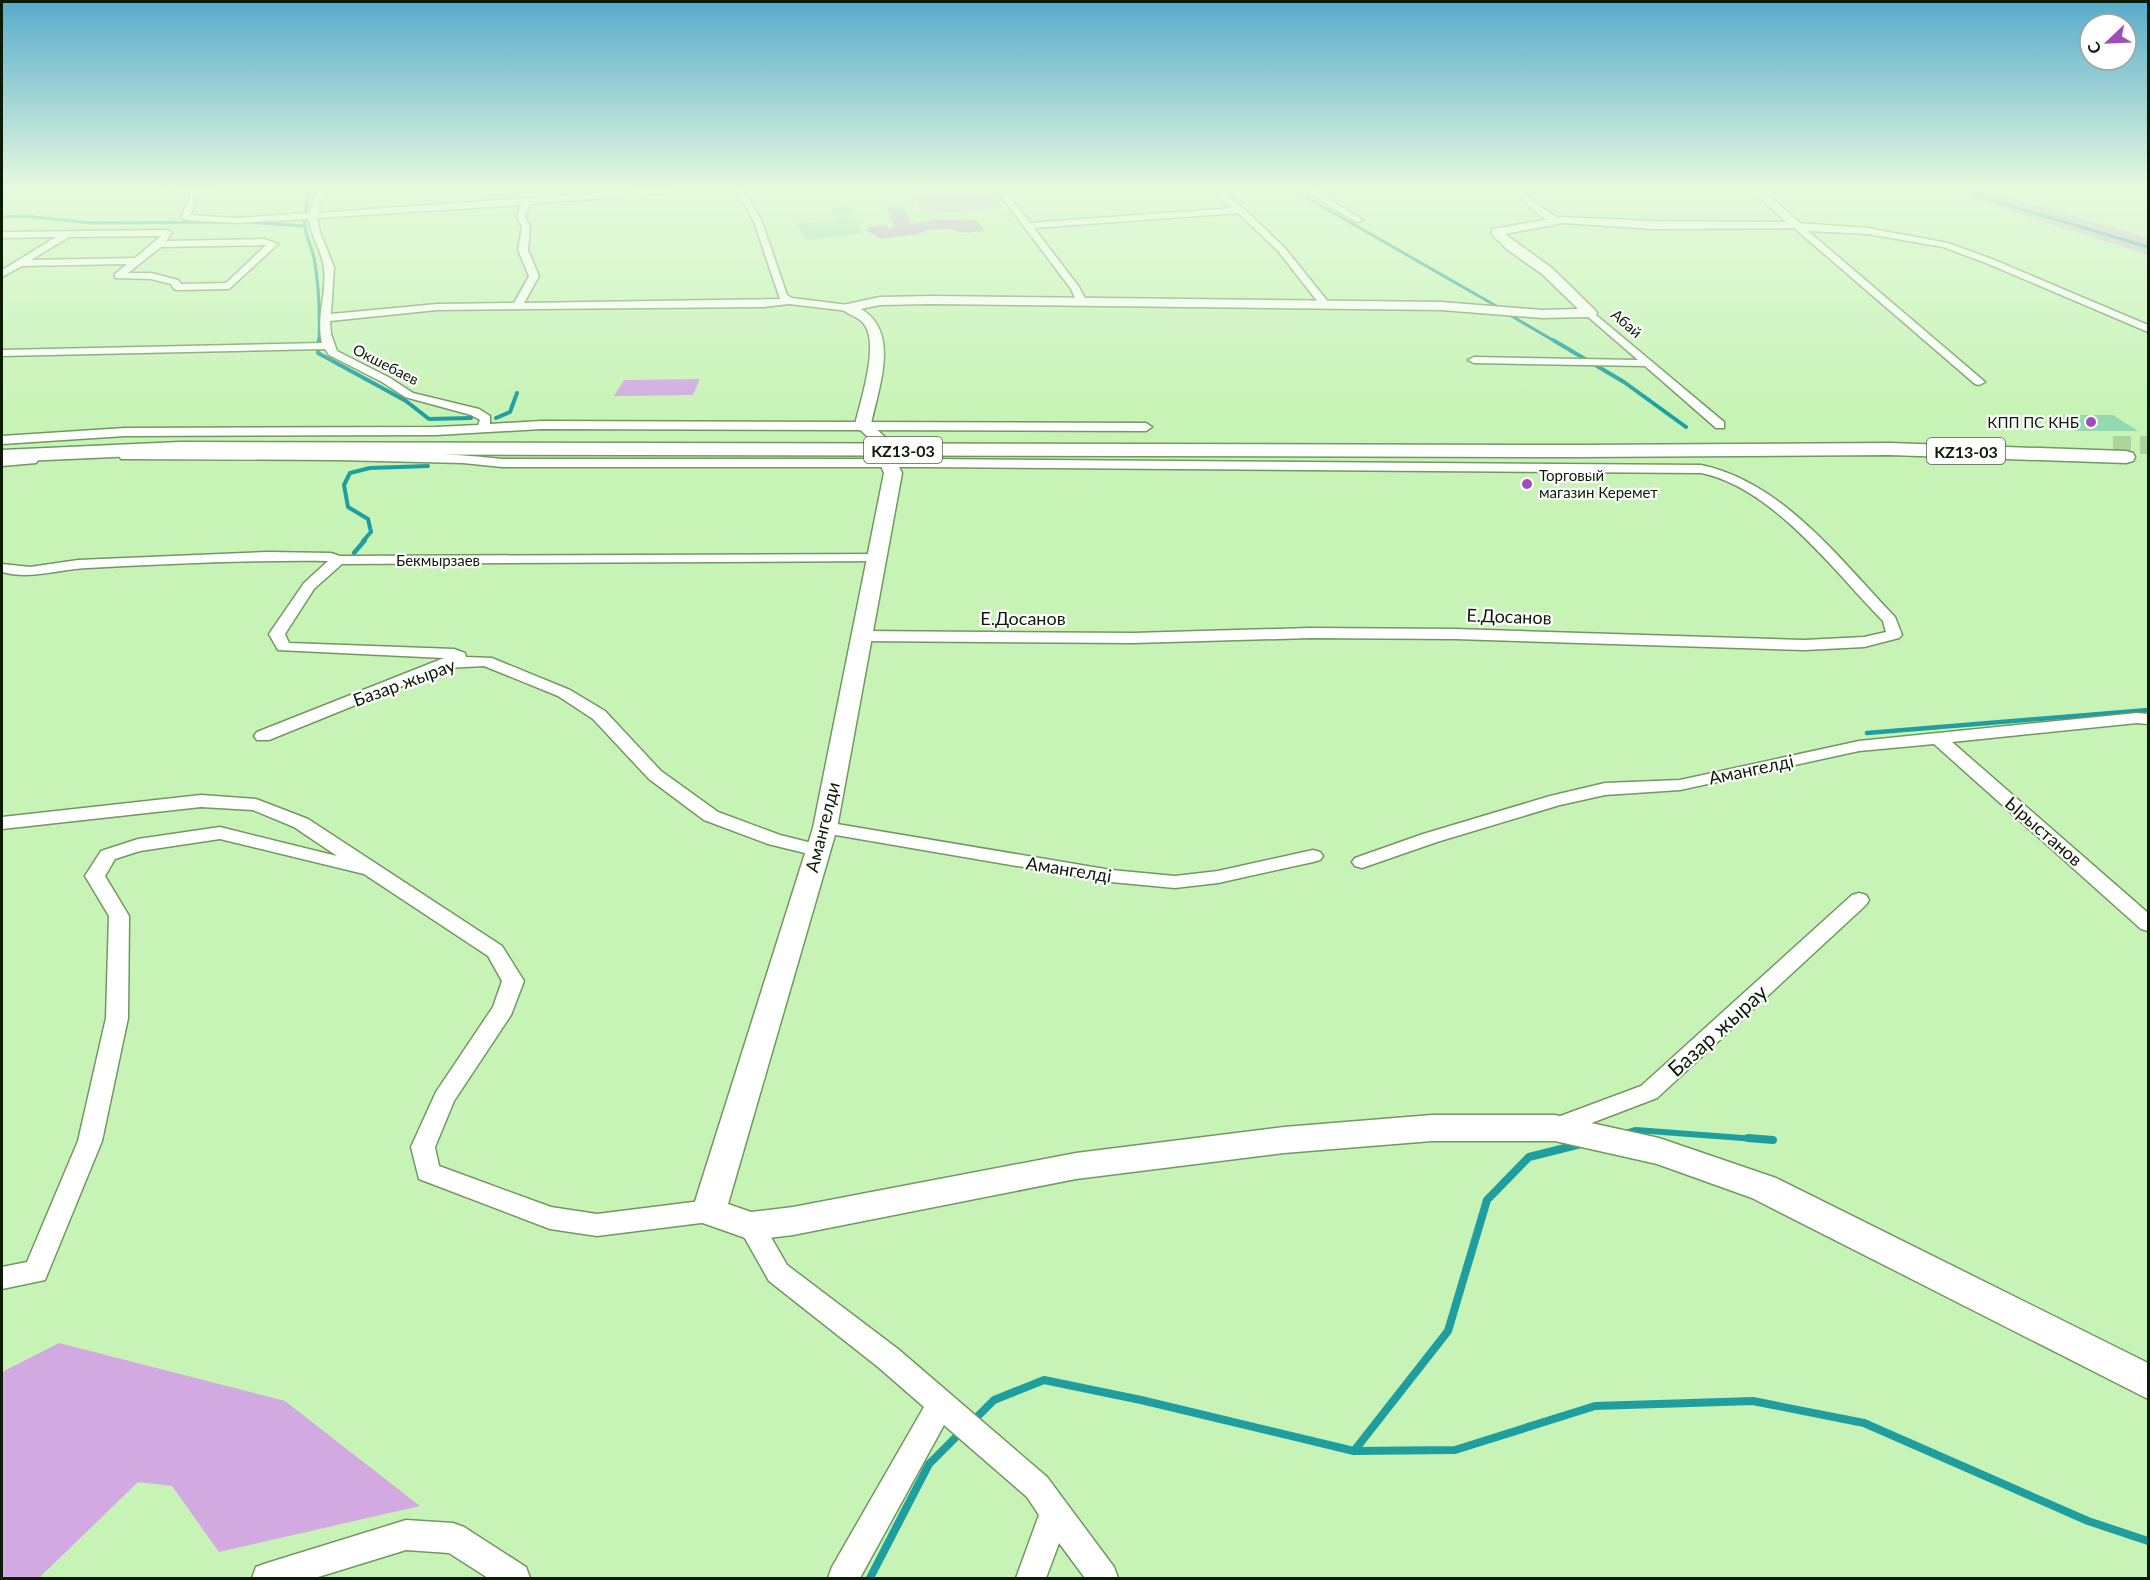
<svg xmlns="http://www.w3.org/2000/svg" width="2150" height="1580" font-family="Lato,sans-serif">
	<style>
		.green { fill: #d2aae1 }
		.forest { fill: #c288d7 }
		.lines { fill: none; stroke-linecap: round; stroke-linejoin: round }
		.stream-far4 { stroke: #1f9ea0; stroke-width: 3 }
		.stream-far3 { stroke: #1f9ea0; stroke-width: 4 }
		.stream-far2 { stroke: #1f9ea0; stroke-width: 4.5 }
		.stream-far1 { stroke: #1f9ea0; stroke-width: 6 }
		.stream { stroke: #1f9ea0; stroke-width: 8 }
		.building { fill: #94d9af }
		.highway-tunnel { stroke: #acd39b; stroke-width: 18; stroke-dasharray: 18 9; stroke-linecap: butt }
		.minor-casing { stroke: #719860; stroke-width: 3 }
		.major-casing { stroke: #719860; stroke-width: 3 }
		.highway-casing { stroke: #719860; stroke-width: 3 }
		.minor { fill: #fff; fill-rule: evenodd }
		.major { fill: #fff; fill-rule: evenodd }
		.highway { fill: #fff; fill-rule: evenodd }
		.poi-dot { fill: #a04dbc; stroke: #fff; stroke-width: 2 }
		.labels { text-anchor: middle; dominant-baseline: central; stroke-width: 4.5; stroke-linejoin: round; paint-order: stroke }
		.far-street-label { font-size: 15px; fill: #0c1b05; stroke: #fff }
		.far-poi-label { font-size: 15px; fill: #0c1b05; stroke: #fff; text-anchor: end }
		.shield { fill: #fff; stroke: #555f50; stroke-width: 1.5 }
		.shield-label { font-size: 16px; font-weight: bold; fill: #0c1b05 }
		.street-label { font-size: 18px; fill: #0c1b05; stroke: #fff }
		.near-street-label { font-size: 21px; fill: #0c1b05; stroke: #fff }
	</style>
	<rect width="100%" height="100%" fill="#c8f3b6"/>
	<g class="green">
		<polygon points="908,188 989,188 1003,208 923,214"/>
		<polygon points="1964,188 1990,188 1994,193 2148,238 2148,255 1972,199"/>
		<polygon points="700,379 693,395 614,396 624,380"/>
		<polygon points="59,1343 285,1401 420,1506 219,1552 172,1486 138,1482 39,1578 2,1578 2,1372"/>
	</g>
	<polygon class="forest" points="903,206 911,224 940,219 976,220 985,231 966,233 950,229 927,230 919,234 880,239 866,230 869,227 885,225 889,229 892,228 894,225 885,207"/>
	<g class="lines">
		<g class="stream-far4">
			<polyline points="1290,188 1498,307"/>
			<polyline points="1972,188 1978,196 2148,247"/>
			<polyline points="305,215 310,188"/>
			<polyline points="2,217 24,216 92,223 233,222"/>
			<path d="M305,217C303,232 311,244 314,258C319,285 320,314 319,342"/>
			<polyline points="246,222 303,226"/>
			<polyline points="1510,315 1556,342"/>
		</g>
		<g class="stream-far3">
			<polyline points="319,340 318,353 406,401 429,419 471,418"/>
			<polyline points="1553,340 1624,382 1686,427"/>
			<polyline points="496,418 510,412 517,393"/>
			<polyline points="363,541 371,532 368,519 348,507 344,485 350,473 370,468 428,466"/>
		</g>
		<g class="stream-far2">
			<polyline points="354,553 365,540"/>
			<polyline points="1867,733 2148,710"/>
		</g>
		<polyline class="stream-far1" points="1625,1133 1636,1130 1769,1140"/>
		<g class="stream">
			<polyline points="1748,1138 1773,1140"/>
			<polyline points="973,1421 994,1400 1044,1380 1141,1400 1354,1451 1455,1450 1595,1406 1753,1401 1864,1423 2088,1521 2148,1541"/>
			<polyline points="1354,1451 1448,1331 1487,1200 1529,1157 1581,1144"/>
			<polyline points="870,1578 929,1464 962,1431"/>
		</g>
	</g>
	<g class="building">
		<polygon points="848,207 863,233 805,240 797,223 837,220 831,208"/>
		<polygon points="2053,415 2113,415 2138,431 2075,431"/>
	</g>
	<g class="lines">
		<polyline class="highway-tunnel" points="2113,445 2148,445"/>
		<defs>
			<g id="minor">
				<polygon points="4,188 12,188 2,199 2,191"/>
				<path d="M160,188H169L166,191L235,188L231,190L200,193L190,215L237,218L309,213L319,188H327L318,213L666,188H700L696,190L530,204L525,217L530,227L528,250L539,276L524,303L780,299L754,222L736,188H744L762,222L787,295L792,298L848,305L853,308L848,311L789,304L763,307L437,310L330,321L331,334L337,351L390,378L413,393L479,409L490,416V424L541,421L1146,423L1152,427L1146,431L541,429L436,435L125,436L2,444V436L125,428L436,427L478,425L480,420L471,415L405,397L382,382L329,355L325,349L2,356V350L322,343C316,317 327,293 324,268C322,250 310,236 309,219L237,223L185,220L181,217L191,194L164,196L156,195L155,193ZM521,205L517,217L522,227L518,250L529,276L514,303L437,304L331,314L334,267L320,232L317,218Z"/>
				<polygon points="995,188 1003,188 1030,223 1232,208 1207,188 1216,188 1243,208 1284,247 1330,304 1321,306 1278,251 1238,213 1034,228 1079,287 1087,302 1078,304 1071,289"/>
				<polygon points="1300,188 1343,188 1339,190 1317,192 1363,220 1356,222"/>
				<path d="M1513,188H1521L1531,200L1559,219V223C1544,224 1522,200 1513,188Z"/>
				<polygon points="1797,223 1868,228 1948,243 1992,259 2148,325 2148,332 1986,263 1943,247 1868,234 1808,231 1985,382 1979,385 1975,384 1794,228 1793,226"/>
				<path d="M168,230L172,233L166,241L264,239L278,244L229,289L177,290L174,289L171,284L151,279L115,278V274L127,264L22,266L2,277V270L56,237L2,238V232ZM161,236L135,258L31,260L69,237ZM266,245L226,283L181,284L178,280L151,273H128L161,247Z"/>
				<polygon points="1590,310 1724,422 1724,428 1716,428 1645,366 1474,363 1468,360 1474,357 1638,360 1586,315 1586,311"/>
				<path d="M125,452C250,452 377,446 502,459H925L1701,465C1783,482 1840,560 1895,617L1902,635L1899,638L1864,647L1805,650L1455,639L1310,638L1133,643L861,641L853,636L861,631L1133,633L1310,628L1455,629L1805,640L1864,637L1886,632L1883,621C1834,571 1772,487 1701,473L925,467H502L463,463L337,460L121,459L119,456Z"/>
				<polygon points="32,456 38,460 36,463 2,466 2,458"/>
				<path d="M268,552L331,553L340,556L883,554L885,557L883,560L878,561L342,564L314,589L285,634L289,643L454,649L465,653L466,657L492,658L570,690L605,711L661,771L718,812L780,835L824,846L826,850L824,854L817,856L768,844L704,820L649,779L593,719L558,696L484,666L447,668L269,740H257L254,736L257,732L444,658L278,650L269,634L304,583L328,561C248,560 168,564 88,568C59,569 30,580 2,572V564L30,567L78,560Z"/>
				<polygon points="2137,713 2148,714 2148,724 2137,723 1952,742 2148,913 2148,931 2141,929 1934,744 1859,751 1680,790 1605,795 1560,805 1437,842 1362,868 1355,866 1352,862 1355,858 1423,834 1550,796 1605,783 1680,780 1859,741"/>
				<polygon points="201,795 256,799 308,819 502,946 524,981 511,1015 454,1101 435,1147 439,1166 551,1207 597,1214 709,1200 718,1204 721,1211 718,1218 709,1222 597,1236 550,1229 419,1179 411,1147 436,1092 493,1007 502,981 488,956 364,874 220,839 140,851 115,859 105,876 129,916 128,1018 102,1141 45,1280 2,1289 2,1267 27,1262 78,1141 106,1018 109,916 85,876 101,851 138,839 220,827 337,856 294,827 253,810 201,807 2,829 2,817"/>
				<polygon points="825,822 1111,870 1175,876 1218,871 1313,850 1320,852 1323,856 1320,860 1313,862 1218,883 1175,888 1111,882 818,832 816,828 818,824"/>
				<polygon points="1859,893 1866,895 1869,900 1866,905 1657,1098 1555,1137 1547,1135 1543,1128 1547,1121 1641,1086 1852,895"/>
				<polygon points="751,1215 760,1218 787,1265 898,1349 1047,1477 1114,1567 1118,1578 1085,1578 1059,1543 1046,1578 1016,1578 1039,1515 1027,1497 944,1425 860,1578 828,1578 832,1567 924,1407 878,1367 769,1281 738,1226 742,1218"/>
				<polygon points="406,1520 453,1523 464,1527 526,1567 530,1578 488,1578 449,1553 406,1550 315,1578 252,1578 256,1567 267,1563"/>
			</g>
			<path id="major" d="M1750,188H1761L1801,224V228L1653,229L1563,223L1505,234L1552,268L1595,310L1597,313L1595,316L1590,317L1542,318L1441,310L932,304L880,305L861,309C901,332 878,389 871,424L885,437L902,473L837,828L728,1204L751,1212L793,1207L1076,1153L1284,1127L1432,1115H1555L1659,1138L1776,1178L2148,1363V1399L1752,1198L1657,1164L1555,1141H1432L1284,1153L1076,1179L793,1235L751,1240L697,1221L692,1211L813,828L884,473L870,439L855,425C860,402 880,344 864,324C858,316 847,315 841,308L843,305L880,297L932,296L1441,302L1542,310L1578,309L1542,274L1508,250L1492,235V229L1563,217L1653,221L1786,222Z"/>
			<polygon id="highway" points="180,442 1580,445 1890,443 2126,451 2133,453 2135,457 2133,461 2126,463 1890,455 1580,457 180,454 2,462 2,450"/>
		</defs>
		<use href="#minor" class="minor-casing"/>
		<use href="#major" class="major-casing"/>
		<use href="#highway" class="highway-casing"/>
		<use href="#minor" class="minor"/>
		<use href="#major" class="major"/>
		<use href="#highway" class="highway"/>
	</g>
	<linearGradient id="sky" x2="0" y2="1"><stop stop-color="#57abcb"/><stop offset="0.46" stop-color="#e6fade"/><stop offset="1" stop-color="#e6fade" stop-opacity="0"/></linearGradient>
	<rect width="2150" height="409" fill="url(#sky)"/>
	<g class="poi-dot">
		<circle cx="2091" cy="422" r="6"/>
		<circle cx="1527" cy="484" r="6"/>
	</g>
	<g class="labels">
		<g class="far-street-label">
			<text transform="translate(1627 323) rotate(41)">Абай</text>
			<text transform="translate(386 364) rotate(27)">Окшебаев</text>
			<text x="438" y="560">Бекмырзаев</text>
		</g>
		<g class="far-poi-label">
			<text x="2079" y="422">КПП ПС КНБ</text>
			<text x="1539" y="475" text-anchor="start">Торговый<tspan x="1539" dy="17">магазин Керемет</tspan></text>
		</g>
		<g class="shield">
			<rect x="864" y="437" width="78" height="26" rx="4.5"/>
			<rect x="1927" y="438" width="78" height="26" rx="4.5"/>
		</g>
		<g class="shield-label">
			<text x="903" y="450">KZ13-03</text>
			<text x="1966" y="451">KZ13-03</text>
		</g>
		<g class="street-label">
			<text transform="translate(1509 616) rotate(2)">Е.Досанов</text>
			<text x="1023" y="618">Е.Досанов</text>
			<text transform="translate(404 682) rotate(-20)">Базар жырау</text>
			<text transform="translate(1751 769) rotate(-12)">Амангелді</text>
			<text transform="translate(822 827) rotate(-76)">Амангелди</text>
			<text transform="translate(2044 831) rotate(41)">Ырыстанов</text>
			<text transform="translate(1069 869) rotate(9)">Амангелді</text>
		</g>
		<g class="near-street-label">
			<text transform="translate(1717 1030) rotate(-42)">Базар жырау</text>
		</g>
	</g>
	<rect width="2150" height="1580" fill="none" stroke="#0c1b05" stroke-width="6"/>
	<g transform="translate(2108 42) rotate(247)"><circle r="28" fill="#ffffff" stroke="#9ea49b" stroke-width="1.5"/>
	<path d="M0-4.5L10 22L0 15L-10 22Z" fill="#a04dbc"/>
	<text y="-9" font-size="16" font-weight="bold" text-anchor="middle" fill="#0c1b05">С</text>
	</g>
</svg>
